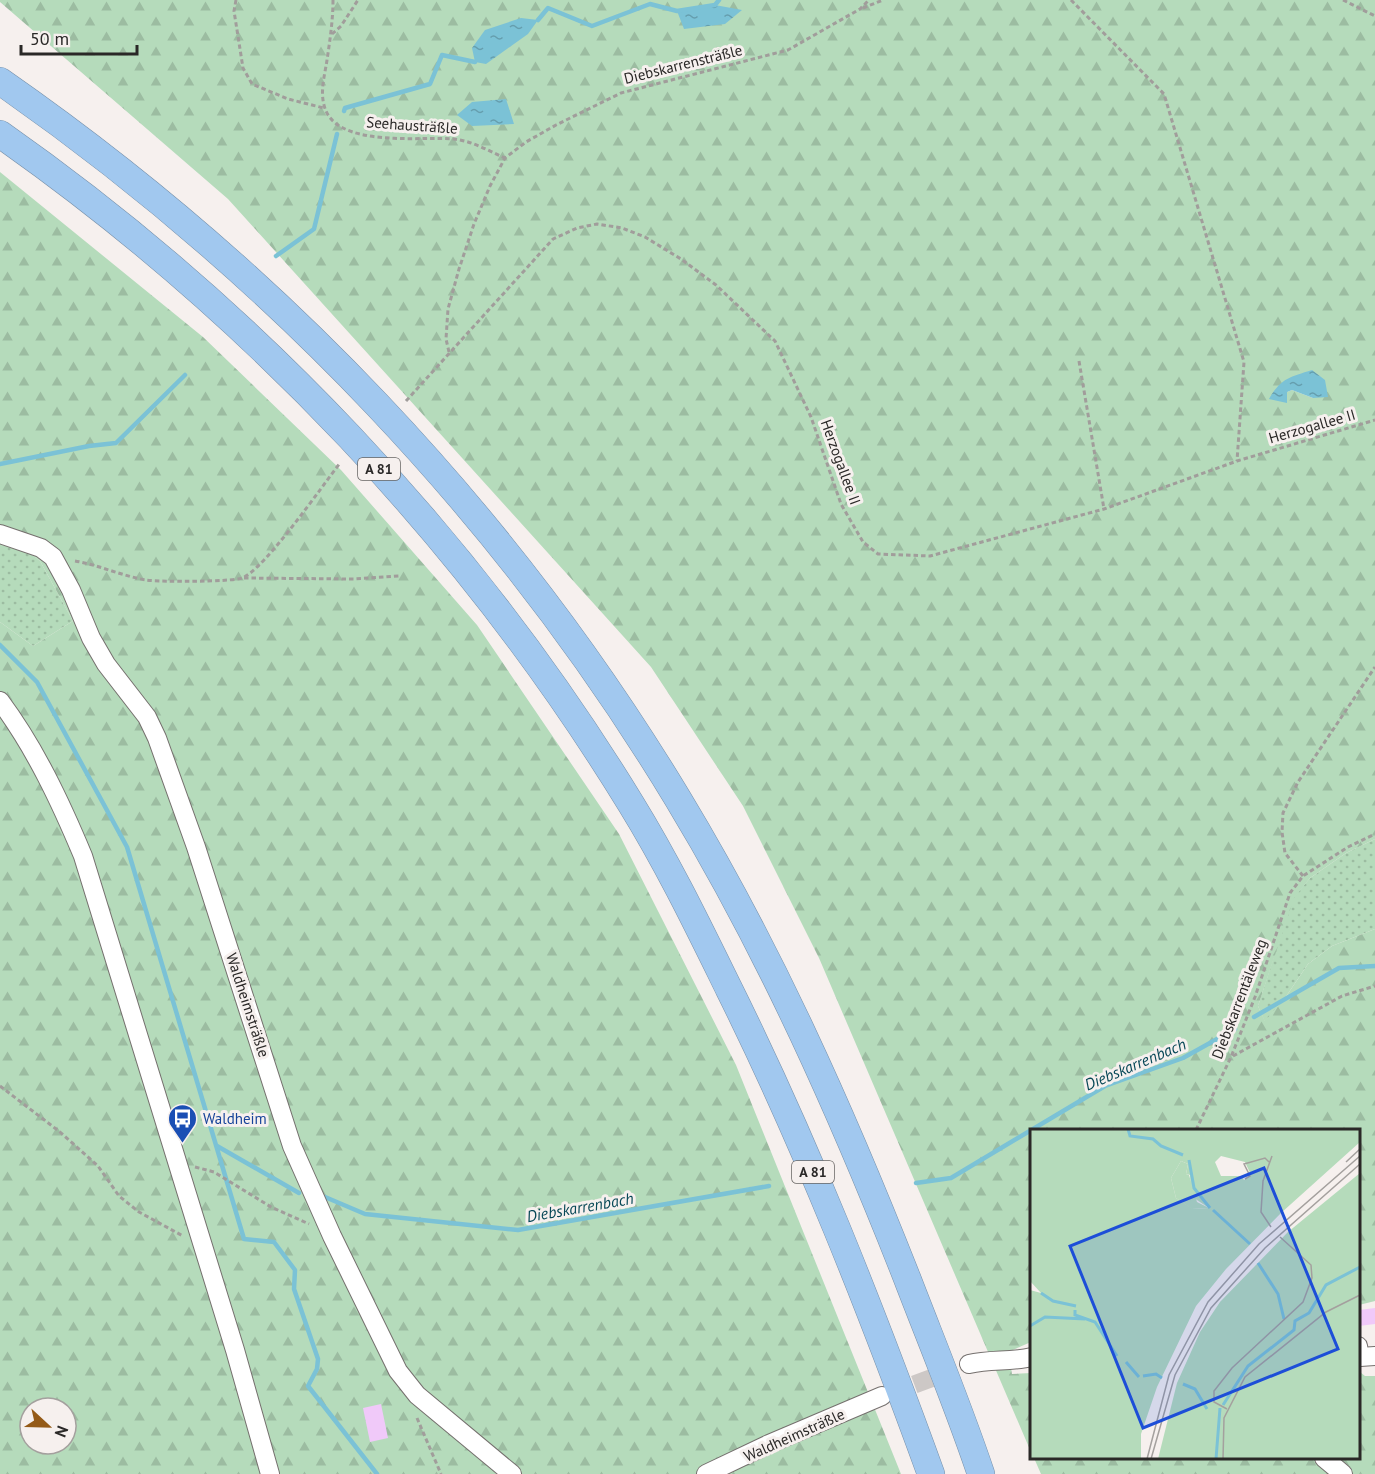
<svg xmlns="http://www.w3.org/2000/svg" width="1375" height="1474" font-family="'PT Sans',sans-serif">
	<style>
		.grass { fill: url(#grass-dots) }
		.forest { fill: url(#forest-firs); fill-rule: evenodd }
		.water { fill: url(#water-ripples) }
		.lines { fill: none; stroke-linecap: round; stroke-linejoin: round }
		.stream { stroke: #7bc2d6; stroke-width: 4.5 }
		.building { fill: #f0c9f9 }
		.minor-tunnel { stroke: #cdc8c6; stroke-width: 18; stroke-dasharray: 18 9; stroke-linecap: butt }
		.minor-casing { stroke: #75706e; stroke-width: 20 }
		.highway-casing { stroke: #7790a9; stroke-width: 28 }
		.path { stroke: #a19d9b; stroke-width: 3; stroke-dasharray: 4.5 3; stroke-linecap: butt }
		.minor { stroke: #fff; stroke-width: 18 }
		.highway { stroke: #a1c8ef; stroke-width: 27 }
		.labels { text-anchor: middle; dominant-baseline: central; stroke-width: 6; stroke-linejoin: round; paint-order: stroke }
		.shield { fill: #f6f0ee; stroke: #676463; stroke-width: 1.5 }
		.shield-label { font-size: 14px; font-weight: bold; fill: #2a2827 }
		.street-label { font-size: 15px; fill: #2a2827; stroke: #f6f0ee }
		.transit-label { font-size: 15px; fill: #164399; stroke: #f6f0ee; text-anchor: start }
		.water-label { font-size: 16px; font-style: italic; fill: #064756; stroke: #f6f0ee }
		.inset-river { fill: none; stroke: #7bc2d6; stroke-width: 3 }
		.inset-road { fill: none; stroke: #a4a09e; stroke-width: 1.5 }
		.view { fill: #1d4ed8; fill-opacity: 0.15; stroke: #1d4ed8; stroke-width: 3 }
		.inset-edge { fill: none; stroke: #2a2827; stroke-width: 3 }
	</style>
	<defs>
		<pattern id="grass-dots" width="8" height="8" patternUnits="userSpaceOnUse" patternTransform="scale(1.5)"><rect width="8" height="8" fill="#b5dbbb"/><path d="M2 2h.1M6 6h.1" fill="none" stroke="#9cbca1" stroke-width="1.8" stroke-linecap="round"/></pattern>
		<pattern id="forest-firs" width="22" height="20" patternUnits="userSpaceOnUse" patternTransform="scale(1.5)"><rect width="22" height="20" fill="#b5dbbb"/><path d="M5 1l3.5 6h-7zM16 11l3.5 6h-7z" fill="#9cbca1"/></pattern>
		<pattern id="water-ripples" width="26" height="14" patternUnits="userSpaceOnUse" patternTransform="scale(1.5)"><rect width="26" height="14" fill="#7bc2d6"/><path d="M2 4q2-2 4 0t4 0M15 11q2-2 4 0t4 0" fill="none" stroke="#659eae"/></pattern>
	</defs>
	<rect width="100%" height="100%" fill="#f6f0ee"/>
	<g class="grass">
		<path d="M0,545C15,546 29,551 40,561L73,621L33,646L0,622Z"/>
		<polygon points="1375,839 1375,929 1332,946 1308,964 1285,998 1265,1022 1258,1006 1293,898 1310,878 1346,853"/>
	</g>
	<g class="forest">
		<path d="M0,0H1375V839L1346,853L1310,878L1294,898L1258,1006L1265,1021L1285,998L1308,964L1332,946L1375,929V1301L1359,1305L1358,1130H1032L1031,1342L1008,1352L1012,1374L1031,1373V1452L819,958L743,806L651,667L228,199L0,2ZM1312,370L1313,398L1292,390L1287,392Z"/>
		<path d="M0,172L203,337L341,470L477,625L619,834L736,1065L901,1474H0V622L33,646L73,621L40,561C29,551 15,546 0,545ZM30,1408H66V1444H30Z"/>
		<polygon points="1359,1362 1360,1372 1365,1376 1375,1376 1375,1474 1041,1474 1034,1458 1358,1458"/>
	</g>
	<g class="water">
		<polygon points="715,5 742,10 725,24 684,29 677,11"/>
		<polygon points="521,18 538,20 528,34 486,64 475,62 472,48 485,30"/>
		<polygon points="506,99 514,124 472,126 457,115 472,102"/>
		<path d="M1312,370L1325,380L1328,397L1313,398L1292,390L1287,392V403L1269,399C1281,378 1290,377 1312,370Z"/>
	</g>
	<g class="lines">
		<g class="stream">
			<polyline points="538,20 548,8 592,26 650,4 677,11 715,5 719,0"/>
			<polyline points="344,111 345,108 430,84 442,55 475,62"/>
			<polyline points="276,256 314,229 337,134"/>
			<polyline points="0,464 89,446 116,443 185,375"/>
			<polyline points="0,645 37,682 127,847 244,1239 274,1242 295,1270 294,1289 318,1359 317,1369 308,1386 377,1474"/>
			<polyline points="1254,1017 1339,968 1375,966"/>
			<polyline points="217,1146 299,1193"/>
			<polyline points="916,1183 951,1178 1105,1086 1183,1058 1235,1029"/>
			<polyline points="325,1197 365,1214 518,1230 769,1186"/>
		</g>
	</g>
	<g class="building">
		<polygon points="1375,1308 1375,1324 1359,1326 1359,1310"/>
		<polygon points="381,1404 388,1438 370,1442 363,1408"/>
	</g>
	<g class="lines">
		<polyline class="minor-tunnel" points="889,1394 969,1364"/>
		<defs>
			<g id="minor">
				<polyline points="0,534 41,548 53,557 71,590 91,638 106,664 147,717 157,738 196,847 292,1146 332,1236 398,1371 417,1395 512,1474"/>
				<path d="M0,701C35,748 60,801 83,856L235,1350L270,1474"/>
				<polyline points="1358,1346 1360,1357 1375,1356"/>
				<path d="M969,1364C990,1359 1011,1362 1032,1357"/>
				<polyline points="1324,1458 1343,1474"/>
				<polyline points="706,1474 769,1444 882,1396"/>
			</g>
			<g id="highway">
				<path d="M0,81C273,271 506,514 678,799C770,951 842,1113 907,1278C932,1343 959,1408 981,1474"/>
				<path d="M0,134C252,311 470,541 631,804C668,864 698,926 729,989C807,1146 871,1309 931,1474"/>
			</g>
		</defs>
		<use href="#minor" class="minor-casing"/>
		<use href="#highway" class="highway-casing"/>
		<g class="path">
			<polyline points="236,0 234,11 243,68 252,84 288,99 324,108"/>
			<path d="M333,0C333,20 330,40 327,60C325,74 320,90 324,105C334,149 421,136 454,139C472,141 489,151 505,158"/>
			<polyline points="1071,0 1164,94 1244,362 1237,461"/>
			<polyline points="1343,0 1375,16"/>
			<polyline points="863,8 883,0"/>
			<polyline points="332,34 341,26 358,0"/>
			<polyline points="449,352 446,339 448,309 459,269 474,224 490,186 505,158 526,142 556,125 621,93 788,50 860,9 869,0"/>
			<polyline points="1079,361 1104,509"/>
			<polyline points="406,401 553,239 577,228 597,224 622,228 645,237 681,259 716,285 775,341 811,417 841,504 863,542 878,554 930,556 1104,509 1237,461 1375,420"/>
			<path d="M75,561C99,565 122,576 146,580C160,582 231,582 242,578C264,570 323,485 340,463"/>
			<polyline points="244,578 354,579 399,576"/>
			<polyline points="1303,876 1285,853 1282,832 1283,813 1298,782 1375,667"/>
			<polyline points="1233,1056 1342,996 1375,986"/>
			<polyline points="0,1086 60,1132 98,1166 119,1196 139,1212 183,1236"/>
			<polyline points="1196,1130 1231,1057 1255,997 1290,893 1303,876 1348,847 1375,834"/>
			<polyline points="195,1167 214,1172 271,1207 309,1224"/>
			<polyline points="417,1418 441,1474"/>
		</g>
		<use href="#minor" class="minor"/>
		<use href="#highway" class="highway"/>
	</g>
	<defs>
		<symbol id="bus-pin" viewBox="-11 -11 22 30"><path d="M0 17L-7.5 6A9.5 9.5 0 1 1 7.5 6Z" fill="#1a4fb4" stroke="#f6f0ee"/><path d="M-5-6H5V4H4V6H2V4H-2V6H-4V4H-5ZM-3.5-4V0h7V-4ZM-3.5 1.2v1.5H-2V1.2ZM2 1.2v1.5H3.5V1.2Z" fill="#fff"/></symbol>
	</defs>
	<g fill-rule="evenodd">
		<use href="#bus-pin" x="166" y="1102" width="33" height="45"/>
	</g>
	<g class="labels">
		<g class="shield">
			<rect x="358" y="458" width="42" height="22" rx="4.5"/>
			<rect x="792" y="1161" width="42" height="22" rx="4.5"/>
		</g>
		<g class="shield-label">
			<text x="379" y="469">A 81</text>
			<text x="813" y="1172">A 81</text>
		</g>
		<g class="street-label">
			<text transform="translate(683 64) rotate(-14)">Diebskarrensträßle</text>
			<text transform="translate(412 125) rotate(4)">Seehausträßle</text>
			<text transform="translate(1312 426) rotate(-16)">Herzogallee II</text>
			<text transform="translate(841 462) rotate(70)">Herzogallee II</text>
			<text transform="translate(1239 999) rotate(-69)">Diebskarrentäleweg</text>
			<text transform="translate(248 1005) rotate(72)">Waldheimsträßle</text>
			<text transform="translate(794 1435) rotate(-24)">Waldheimsträßle</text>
		</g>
		<g class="transit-label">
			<text x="203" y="1118">Waldheim</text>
		</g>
		<g class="water-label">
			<text transform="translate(1135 1064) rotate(-23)">Diebskarrenbach</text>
			<text transform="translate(580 1207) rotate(-10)">Diebskarrenbach</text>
		</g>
	</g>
	<g transform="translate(1030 1129)">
		<rect width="330" height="330" fill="#f6f0ee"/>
		<path d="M151,32L158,35L156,45L159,46L167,73L179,79L162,80L146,69L141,49Z" fill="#b5dbbb"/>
		<path d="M0,0H330V13L251,84L196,140L166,177L127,258L111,305V330H0V161L11,164L0,152ZM191,27L215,33L221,46L214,51L211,47H191L185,33ZM151,32L158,35L156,45L160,46L161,67L179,79L163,80L146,69L141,49ZM330,44V330H128L147,254L170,203L190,173L258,103Z" fill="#b5dbbb" fill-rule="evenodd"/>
		<path class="inset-river" d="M98,0L100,7L123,10L131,17L153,26M159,31L164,59L180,79M183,81L220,115M228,134L248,165L254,190M11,164L23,172L46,177M45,181V186L65,193L87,227M0,197L15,188L55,190M96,233L109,248M113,247L126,245L132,249M153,255L165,260L177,280M193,276L218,237L264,201L265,192L279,184L296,156L330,138M186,330L190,279"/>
		<path class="inset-road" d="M316,33L330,20M215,50L220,47L214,35L235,29L239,33M241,98L231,83L233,52L242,27M197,280L184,273V262L202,239L273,173L282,149L281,136L250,108M117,330L139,246L178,173L229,115L330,27M121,330L145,246L181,179L235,119L330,35M193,330L194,289L215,248L296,183L330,166"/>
		<path class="view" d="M234,39L308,220L113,299L40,117Z"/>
		<rect width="330" height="330" class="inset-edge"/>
	</g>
	<g transform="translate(48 1426) rotate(112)"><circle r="28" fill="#f6f0ee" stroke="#a4a09e" stroke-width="1.5"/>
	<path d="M0-4.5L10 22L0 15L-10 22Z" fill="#945a17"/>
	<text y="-9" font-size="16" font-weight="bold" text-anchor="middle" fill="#2a2827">N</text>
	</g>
	<path d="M21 45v9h116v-9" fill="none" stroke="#2a2827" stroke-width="3"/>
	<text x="30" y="45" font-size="18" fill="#2a2827" stroke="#f6f0ee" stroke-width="4.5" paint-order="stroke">50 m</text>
</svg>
